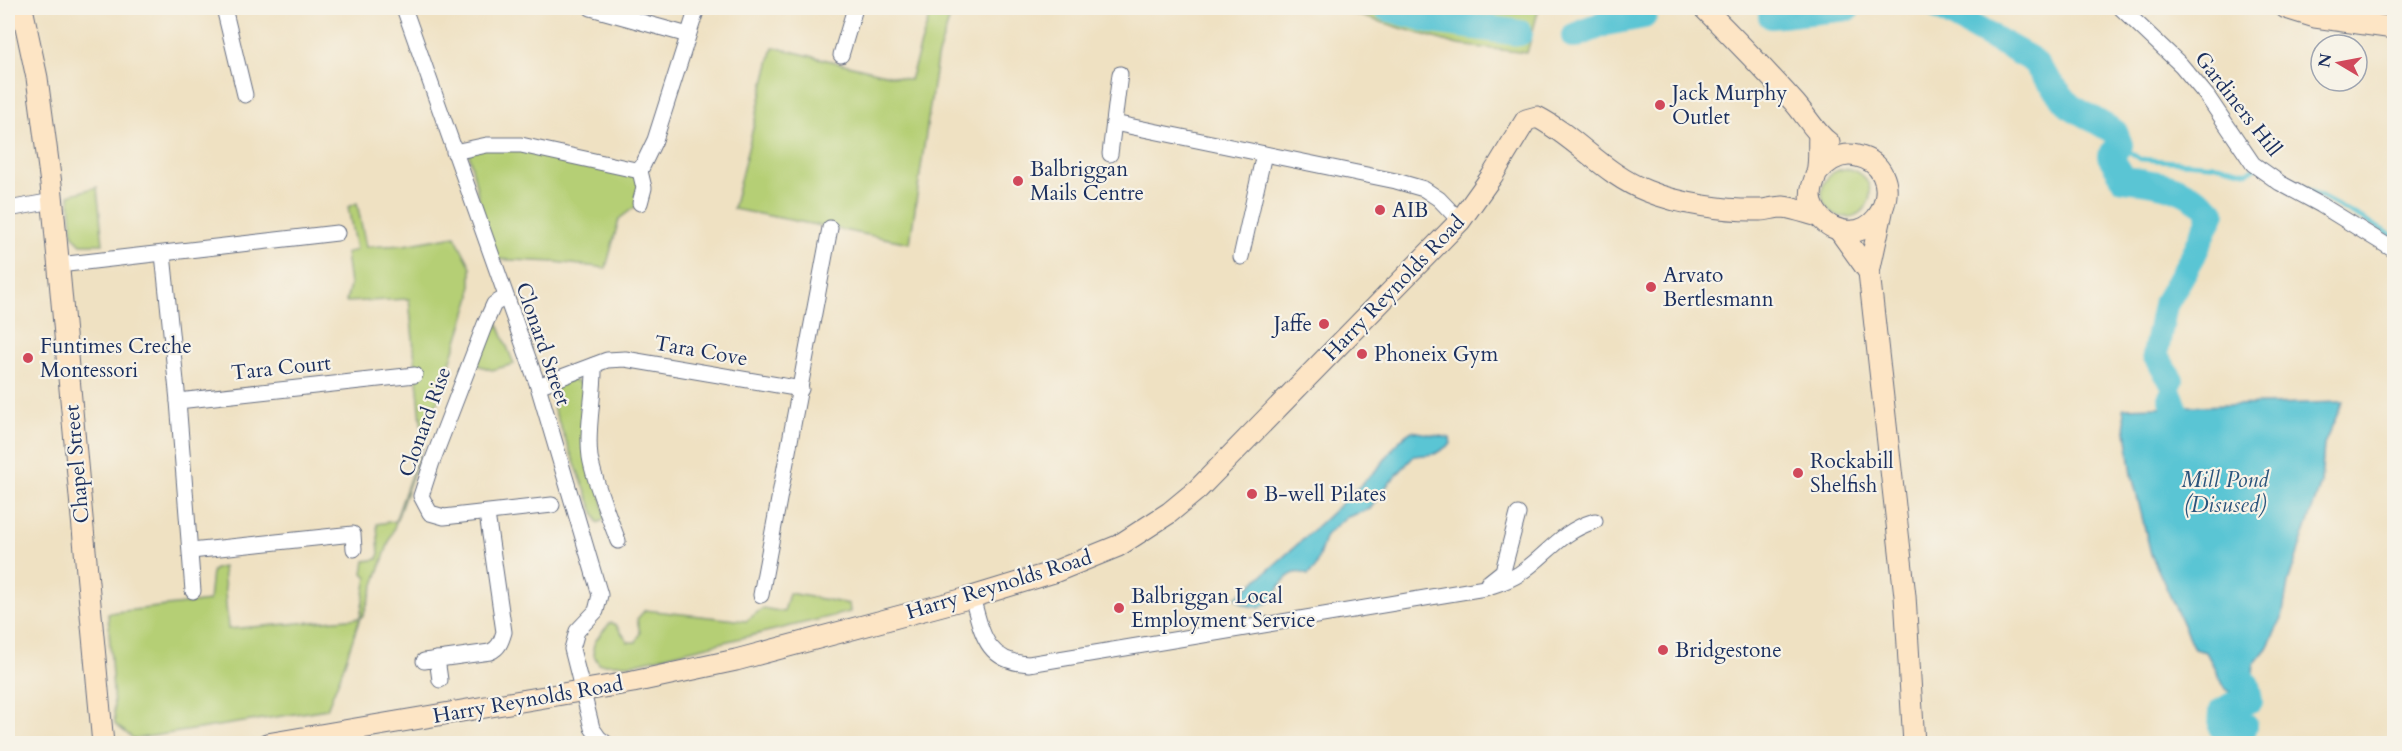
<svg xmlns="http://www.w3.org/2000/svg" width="2402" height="751" font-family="Cardo,serif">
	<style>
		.green { fill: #b5cf75; stroke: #687f6a; stroke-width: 1.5 }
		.water { fill: #5ac5d4; stroke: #3a7a99; stroke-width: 1.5 }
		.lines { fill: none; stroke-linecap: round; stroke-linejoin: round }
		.stream { stroke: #5ac5d4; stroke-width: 4.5 }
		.river { stroke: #5ac5d4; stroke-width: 26 }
		.street-casing { stroke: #656d81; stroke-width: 17 }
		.secondary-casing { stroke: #656d81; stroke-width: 23 }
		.street { stroke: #fff; stroke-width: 15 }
		.secondary { stroke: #fde5c5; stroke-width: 21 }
		.poi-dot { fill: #d1495b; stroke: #f7f3e8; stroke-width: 2 }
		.labels { text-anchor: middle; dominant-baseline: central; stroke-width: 4.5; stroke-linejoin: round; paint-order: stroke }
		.poi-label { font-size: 21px; fill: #1b2f5e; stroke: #f7f3e8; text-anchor: start }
		.street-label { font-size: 21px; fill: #1b2f5e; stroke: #f7f3e8 }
		.water-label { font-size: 22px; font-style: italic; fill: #2b547c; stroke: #f7f3e8 }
	</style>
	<rect width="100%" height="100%" fill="#f7f3e8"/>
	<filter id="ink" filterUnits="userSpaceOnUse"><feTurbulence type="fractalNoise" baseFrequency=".0167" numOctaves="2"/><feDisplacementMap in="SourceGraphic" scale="12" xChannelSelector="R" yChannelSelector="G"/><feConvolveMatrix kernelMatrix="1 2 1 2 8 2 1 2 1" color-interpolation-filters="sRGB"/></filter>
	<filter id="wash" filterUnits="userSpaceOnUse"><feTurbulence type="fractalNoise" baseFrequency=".008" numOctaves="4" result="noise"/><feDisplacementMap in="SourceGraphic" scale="24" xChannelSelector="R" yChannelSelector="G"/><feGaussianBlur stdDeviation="1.35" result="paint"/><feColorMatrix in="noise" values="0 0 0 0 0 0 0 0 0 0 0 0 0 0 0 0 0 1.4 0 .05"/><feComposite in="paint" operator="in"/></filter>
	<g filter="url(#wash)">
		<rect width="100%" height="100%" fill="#efe1c2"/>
		<g class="green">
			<polygon points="932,8 953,8 937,58 910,243 733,209 773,47 910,80"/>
			<polygon points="1334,8 1539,8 1527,53 1458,45"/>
			<polygon points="487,145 640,171 640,203 619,219 606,268 555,262 492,259 468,149"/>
			<circle cx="1846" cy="193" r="24"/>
			<polygon points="97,187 103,244 81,244 73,236 69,195"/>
			<polygon points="357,203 366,247 404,245 455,236 471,267 471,297 434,414 363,616 360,618 341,674 327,709 134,739 115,724 108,613 209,601 212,571 217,568 223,567 228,629 360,618 367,577 363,573 365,561 378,559 379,554 377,524 395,521 423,441 409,299 346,302 350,285 346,253 356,250 348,207"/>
			<polygon points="493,321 497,322 514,364 492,370 477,365"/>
			<polygon points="574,380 581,384 587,391 605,519 598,523 554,410 553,395 560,382"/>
			<path d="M789,593L849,604L850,612L632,664H599C585,645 599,637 611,622L616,625L628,642H636L640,633L637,619L645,610L746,621L763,608L784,612Z"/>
		</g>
		<g class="water">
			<polygon points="2343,402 2324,444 2321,483 2288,583 2282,618 2267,648 2254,664 2250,701 2226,690 2206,652 2194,649 2151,554 2132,475 2123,408"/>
			<path d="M1412,431L1450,438L1451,444L1435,454L1414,456L1384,489L1370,509L1345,518L1326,535L1315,568L1308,575C1292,566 1279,583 1276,597L1260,608C1251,606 1241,606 1236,597C1285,558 1330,515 1374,472C1388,459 1395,440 1412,431Z"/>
		</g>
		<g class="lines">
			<g class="stream">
				<polyline points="2120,145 2140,159 2219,165 2248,172 2255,168"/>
				<polyline points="2286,178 2394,236"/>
			</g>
			<g class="river">
				<polyline points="1386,8 1433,21 1520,33"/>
				<path d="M1939,8L2031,59L2070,106L2115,132L2120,145L2110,156L2124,179C2164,184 2181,185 2213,212L2194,254L2165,305L2155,355L2171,380"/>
				<polyline points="1771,16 1848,8"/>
				<polyline points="1574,36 1606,23 1644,16"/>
				<polyline points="2171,397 2186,439"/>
				<polyline points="2235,673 2247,685 2250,701 2234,704 2222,711 2221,727 2233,734 2245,726 2239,742 2241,744"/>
			</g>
		</g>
	</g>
	<g filter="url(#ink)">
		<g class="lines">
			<defs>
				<g id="street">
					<polyline points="224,8 245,95"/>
					<polyline points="404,8 538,386 600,595 596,611 577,631 572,649 592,728 599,738 607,744"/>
					<polyline points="591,8 688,35"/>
					<polyline points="2121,8 2181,65 2207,96 2253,164 2280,183 2321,205 2394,250"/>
					<polyline points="841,55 855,8"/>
					<polyline points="1114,123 1396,181 1424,189 1439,199 1460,221"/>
					<polyline points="454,152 487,145 521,145 640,171"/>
					<polyline points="1110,154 1120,74"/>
					<polyline points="640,203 644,188 640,171 655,140 697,8"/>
					<polyline points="8,209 53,201"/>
					<polyline points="163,254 178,401 193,591"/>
					<polyline points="1241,257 1264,154"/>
					<polyline points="59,265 337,233"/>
					<polyline points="506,297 494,304 485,324 432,462 421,496 430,513 444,517 552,505"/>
					<path d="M594,365C595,395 586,427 590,457C594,482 609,516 618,541"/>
					<polyline points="538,386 607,360 625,359 801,389"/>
					<polyline points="178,401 415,375"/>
					<polyline points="191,551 353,534 354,549"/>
					<polyline points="1488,583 1503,571 1518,514"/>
					<polyline points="761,595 830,228"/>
					<path d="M972,597C982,632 985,662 1029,664L1485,588C1496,584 1509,581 1519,574C1548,555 1559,532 1595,521"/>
					<polyline points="437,659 440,680"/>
					<path d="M424,661L490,652C499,648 501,642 504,632L487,514"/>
				</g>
				<g id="secondary">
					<polyline points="22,8 37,78 51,184 103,744"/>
					<path d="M1704,8C1734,38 1764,69 1793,101C1806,115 1814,132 1829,143"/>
					<polyline points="2286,8 2315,17 2394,28"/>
					<path d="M1817,173C1827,161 1841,152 1857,156C1910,167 1884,251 1832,227C1823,222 1815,213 1812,203C1809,191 1814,183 1817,172C1820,161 1818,147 1819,135"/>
					<polyline points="1882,212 1869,272 1905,596 1914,744"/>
					<polyline points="1839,230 1869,272"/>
					<path d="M267,744L633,682L736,660L972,597L1054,572L1118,546L1169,513L1198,489L1460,221L1492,176L1526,120L1537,117C1576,137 1605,175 1647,191C1679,204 1726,211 1760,210C1767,210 1775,207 1783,207C1794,208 1807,213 1818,216"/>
				</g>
			</defs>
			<use href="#street" class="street-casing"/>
			<use href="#secondary" class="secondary-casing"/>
			<use href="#street" class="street"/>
			<use href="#secondary" class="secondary"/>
		</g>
	</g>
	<g class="poi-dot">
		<circle cx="1660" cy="105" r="6"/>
		<circle cx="1018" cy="181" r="6"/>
		<circle cx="1380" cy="210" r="6"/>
		<circle cx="1651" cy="287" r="6"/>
		<circle cx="1324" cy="324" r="6"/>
		<circle cx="1362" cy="354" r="6"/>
		<circle cx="28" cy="358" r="6"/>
		<circle cx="1798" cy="473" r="6"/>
		<circle cx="1252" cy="494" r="6"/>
		<circle cx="1119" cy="608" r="6"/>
		<circle cx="1663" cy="650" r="6"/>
	</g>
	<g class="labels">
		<g class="poi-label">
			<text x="1672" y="93">Jack Murphy<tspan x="1672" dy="24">Outlet</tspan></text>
			<text x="1030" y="169">Balbriggan<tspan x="1030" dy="24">Mails Centre</tspan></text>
			<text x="1392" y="210">AIB</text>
			<text x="1663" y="275">Arvato<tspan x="1663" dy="24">Bertlesmann</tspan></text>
			<text x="1312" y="324" text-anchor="end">Jaffe</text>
			<text x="40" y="346">Funtimes Creche<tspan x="40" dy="24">Montessori</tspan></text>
			<text x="1374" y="354">Phoneix Gym</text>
			<text x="1810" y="461">Rockabill<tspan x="1810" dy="24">Shelfish</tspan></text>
			<text x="1264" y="494">B-well Pilates</text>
			<text x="1131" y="596">Balbriggan Local<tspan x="1131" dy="24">Employment Service</tspan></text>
			<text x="1675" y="650">Bridgestone</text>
		</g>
		<g class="street-label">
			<text transform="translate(2238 104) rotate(52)">Gardiners Hill</text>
			<text transform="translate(1394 288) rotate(-46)">Harry Reynolds Road</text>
			<text transform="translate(543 344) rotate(71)">Clonard Street</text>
			<text transform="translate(701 351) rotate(10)">Tara Cove</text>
			<text transform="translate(281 368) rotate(-6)">Tara Court</text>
			<text transform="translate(425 422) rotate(-70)">Clonard Rise</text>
			<text transform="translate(77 464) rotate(-95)">Chapel Street</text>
			<text transform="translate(999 585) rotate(-17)">Harry Reynolds Road</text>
			<text transform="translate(528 700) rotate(-10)">Harry Reynolds Road</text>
		</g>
		<g class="water-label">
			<text x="2225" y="480">Mill Pond<tspan x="2225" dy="25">(Disused)</tspan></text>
		</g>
	</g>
	<rect width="2402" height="751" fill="none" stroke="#f7f3e8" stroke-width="30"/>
	<g transform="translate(2339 63) rotate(280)"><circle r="28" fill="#f7f3e8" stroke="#9fa5b1" stroke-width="1.5"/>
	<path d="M0-4.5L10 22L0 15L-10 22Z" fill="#d1495b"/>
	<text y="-9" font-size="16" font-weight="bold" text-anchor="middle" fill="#1b2f5e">N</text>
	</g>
</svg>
